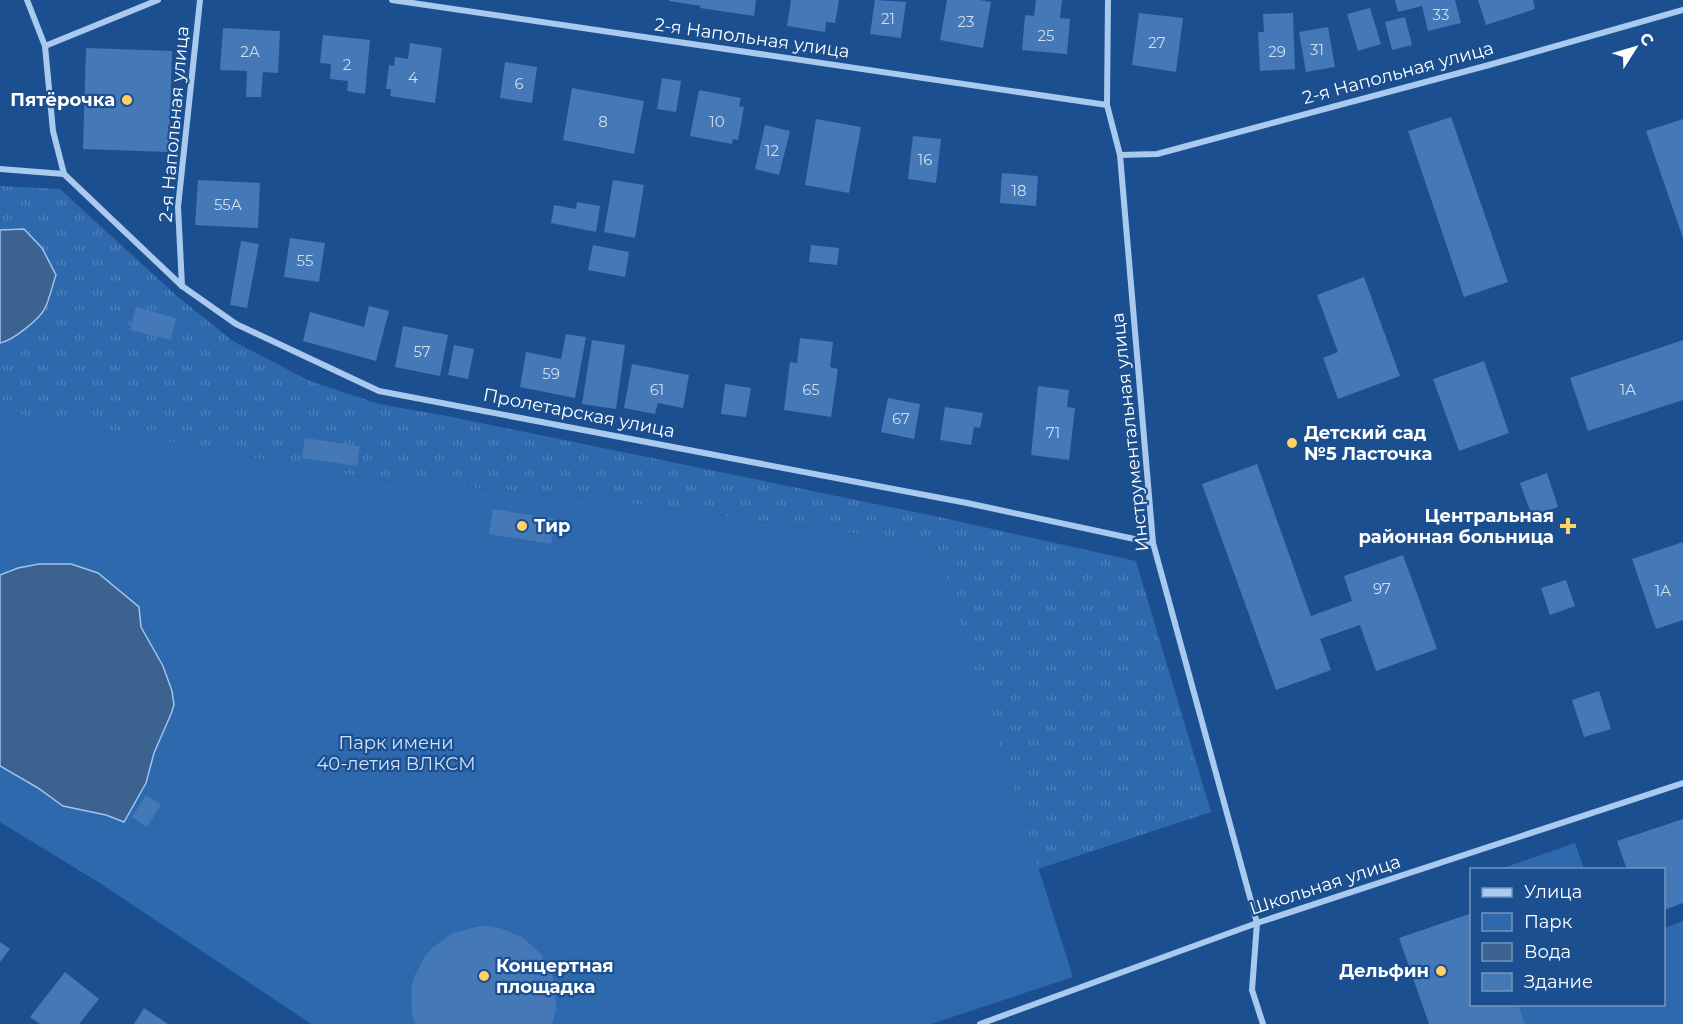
<svg xmlns="http://www.w3.org/2000/svg" width="1683" height="1024" font-family="Montserrat,sans-serif">
	<style>
		.grass { fill: url(#grass-tufts) }
		.park { fill: #2e69ad }
		.water { fill: #3c6290; stroke: #9cc4f0; stroke-width: 1.5 }
		.building { fill: #4478b7 }
		.lines { fill: none; stroke-linecap: round; stroke-linejoin: round }
		.street { stroke: #a9c9ee; stroke-width: 6 }
		.poi-dot { fill: #ffd166; stroke: #1b4f8f; stroke-width: 2 }
		.labels { text-anchor: middle; dominant-baseline: central; stroke-width: 4.5; stroke-linejoin: round; paint-order: stroke }
		.number-label { font-size: 15px; fill: #d0dded }
		.street-label { font-size: 18px; fill: #fff; stroke: #1b4f8f }
		.poi-label { font-size: 18px; font-weight: bold; fill: #fff; stroke: #1b4f8f; text-anchor: end }
		.park-label { font-size: 18px; fill: #cfe3fa; stroke: #1b4f8f }
	</style>
	<defs>
		<pattern id="grass-tufts" width="24" height="20" patternUnits="userSpaceOnUse" patternTransform="scale(1.5)"><rect width="24" height="20" fill="#2e69ad"/><path d="M3 7l-1-3M5 7V3M7 7l1-3M15 17l-1-3M17 17v-4M19 17l1-3" fill="none" stroke="#4d80b9"/></pattern>
	</defs>
	<rect width="100%" height="100%" fill="#1b4f8f"/>
	<polygon class="grass" points="0,186 60,189 178,297 233,341 310,381 379,404 447,416 939,517 1136,561 1211,812 1038,869 936,545 584,497 370,479 0,411 0,343 6,342 24,230 0,230"/>
	<g class="park">
		<polygon points="0,411 370,479 584,497 936,545 1073,977 931,1024 311,1024 98,882 0,822"/>
		<polygon points="1575,843 1584,869 1500,869"/>
		<polygon points="1683,921 1683,1024 1525,1024 1518,1005 1664,1004 1664,928"/>
	</g>
	<g class="water">
		<path d="M24,229L42,248L56,275C52,286 50,298 45,308C40,319 12,341 0,343V230Z"/>
		<polygon points="39,564 71,564 98,573 139,607 141,627 163,666 172,691 174,705 171,714 154,753 146,783 124,822 106,815 63,806 38,788 0,766 0,575 18,568"/>
	</g>
	<g class="building">
		<polygon points="669,0 756,0 754,16 700,8 701,6 669,1"/>
		<polygon points="791,0 839,0 835,23 826,22 825,32 787,26"/>
		<polygon points="875,0 906,2 901,38 870,34"/>
		<polygon points="947,0 980,0 991,2 983,48 940,40"/>
		<polygon points="1036,0 1062,0 1060,18 1070,19 1067,54 1022,50 1025,15 1034,16"/>
		<polygon points="1395,0 1455,0 1461,23 1428,31 1422,6 1398,12"/>
		<polygon points="1478,0 1533,0 1535,9 1486,25"/>
		<polygon points="1370,8 1381,44 1358,51 1347,14"/>
		<polygon points="1139,13 1183,18 1176,72 1132,65"/>
		<polygon points="1293,13 1295,69 1260,71 1258,32 1264,32 1263,14"/>
		<polygon points="1405,17 1412,45 1392,50 1385,22"/>
		<polygon points="1328,27 1335,67 1306,72 1299,32"/>
		<polygon points="223,28 280,31 278,73 263,72 261,97 246,97 247,71 220,70"/>
		<polygon points="323,35 370,40 365,94 347,91 348,81 330,79 331,64 320,63"/>
		<polygon points="410,43 442,48 435,103 390,96 391,89 386,89 389,65 394,66 395,57 408,59"/>
		<polygon points="86,48 172,51 169,152 83,149"/>
		<polygon points="505,62 537,67 532,103 500,98"/>
		<polygon points="662,78 681,81 676,112 657,109"/>
		<polygon points="572,88 644,101 634,154 563,140"/>
		<polygon points="699,90 741,98 739,106 744,107 738,140 733,139 732,144 690,136"/>
		<polygon points="1451,117 1508,282 1464,297 1408,131"/>
		<polygon points="816,119 861,127 849,193 805,185"/>
		<polygon points="1683,119 1683,238 1646,131"/>
		<polygon points="765,125 790,131 779,175 755,169"/>
		<polygon points="913,136 941,139 936,183 908,179"/>
		<polygon points="1002,173 1038,176 1036,206 1000,203"/>
		<polygon points="198,180 260,183 258,228 195,225"/>
		<polygon points="613,180 644,185 635,238 604,232"/>
		<polygon points="577,202 600,206 596,232 551,223 554,205 576,209"/>
		<polygon points="290,238 325,243 319,282 284,277"/>
		<polygon points="241,241 259,244 247,308 230,305"/>
		<polygon points="593,245 629,252 625,277 588,270"/>
		<polygon points="811,245 839,248 837,265 809,262"/>
		<polygon points="1364,277 1400,376 1338,399 1323,358 1338,352 1317,295"/>
		<polygon points="369,306 389,311 376,361 303,341 310,312 364,327"/>
		<polygon points="136,307 176,318 171,340 130,330"/>
		<polygon points="403,326 448,335 440,376 395,367"/>
		<polygon points="566,334 586,337 575,398 520,387 526,352 561,359"/>
		<polygon points="800,338 833,342 830,367 838,369 831,417 784,410 790,362 797,363"/>
		<polygon points="592,340 625,345 616,409 582,404"/>
		<polygon points="1683,340 1683,400 1588,431 1570,378"/>
		<polygon points="454,345 474,349 468,379 448,375"/>
		<polygon points="1484,361 1509,433 1459,451 1433,379"/>
		<polygon points="632,364 689,375 683,408 658,403 655,414 624,408"/>
		<polygon points="725,384 751,388 746,417 721,414"/>
		<polygon points="1038,386 1069,390 1067,407 1075,408 1069,460 1031,455"/>
		<polygon points="888,398 920,404 914,439 881,432"/>
		<polygon points="945,407 983,413 980,428 974,427 971,445 940,440"/>
		<polygon points="305,438 360,446 357,466 302,458"/>
		<polygon points="1257,464 1311,616 1352,601 1344,576 1403,555 1437,649 1376,671 1360,625 1320,639 1331,670 1276,690 1202,484"/>
		<polygon points="1547,473 1558,507 1532,516 1520,483"/>
		<polygon points="493,509 556,519 551,544 489,534"/>
		<polygon points="1683,542 1683,620 1656,629 1632,559"/>
		<polygon points="1566,580 1575,606 1550,615 1541,588"/>
		<polygon points="1599,691 1611,729 1584,737 1572,700"/>
		<polygon points="146,795 161,805 147,827 132,817"/>
		<polygon points="1683,819 1683,903 1664,910 1664,870 1627,870 1617,841"/>
		<polygon points="1472,913 1472,1004 1518,1004 1525,1024 1429,1024 1399,938"/>
		<polygon points="488,926 500,928 522,937 540,953 552,974 555,986 556,1009 552,1024 415,1024 412,1013 411,989 414,977 425,956 433,947 453,933 476,927"/>
		<polygon points="0,942 10,949 0,962"/>
		<polygon points="65,972 99,999 79,1024 40,1024 30,1017"/>
		<polygon points="144,1008 168,1024 134,1024"/>
	</g>
	<g class="lines">
		<g class="street">
			<polyline points="27,0 45,46 53,131 64,174"/>
			<polyline points="392,0 1107,105"/>
			<polyline points="1108,0 1107,105 1120,155 1153,543 1257,923 1252,990 1263,1024"/>
			<polyline points="45,46 158,0"/>
			<polyline points="1120,155 1157,154 1489,65 1683,10"/>
			<polyline points="0,169 64,174"/>
			<polyline points="64,174 182,286 236,324 379,391 967,503 1153,543"/>
			<polyline points="182,286 178,207 200,0"/>
			<polyline points="980,1024 1257,923 1683,783"/>
		</g>
	</g>
	<g class="poi-dot">
		<circle cx="127" cy="100" r="6"/>
		<circle cx="1292" cy="443" r="6"/>
		<circle cx="522" cy="526" r="6"/>
		<path d="M1565 517h6v6h6v6h-6v6h-6v-6h-6v-6h6z"/>
		<circle cx="1441" cy="971" r="6"/>
		<circle cx="484" cy="976" r="6"/>
	</g>
	<g class="labels">
		<g class="number-label">
			<text x="1441" y="14">33</text>
			<text x="888" y="18">21</text>
			<text x="966" y="21">23</text>
			<text x="1046" y="35">25</text>
			<text x="1157" y="42">27</text>
			<text x="1317" y="49">31</text>
			<text x="250" y="51">2А</text>
			<text x="1277" y="51">29</text>
			<text x="347" y="64">2</text>
			<text x="413" y="77">4</text>
			<text x="519" y="83">6</text>
			<text x="603" y="121">8</text>
			<text x="717" y="121">10</text>
			<text x="772" y="150">12</text>
			<text x="925" y="159">16</text>
			<text x="1019" y="190">18</text>
			<text x="228" y="204">55А</text>
			<text x="305" y="260">55</text>
			<text x="422" y="351">57</text>
			<text x="551" y="373">59</text>
			<text x="657" y="389">61</text>
			<text x="811" y="389">65</text>
			<text x="1628" y="389">1А</text>
			<text x="901" y="418">67</text>
			<text x="1053" y="432">71</text>
			<text x="1382" y="588">97</text>
			<text x="1663" y="590">1А</text>
		</g>
		<g class="street-label">
			<text transform="translate(752 38) rotate(8)">2-я Напольная улица</text>
			<text transform="translate(1398 73) rotate(-15)">2-я Напольная улица</text>
			<text transform="translate(174 124) rotate(-85)">2-я Напольная улица</text>
			<text transform="translate(579 413) rotate(11)">Пролетарская улица</text>
			<text transform="translate(1130 432) rotate(-96)">Инструментальная улица</text>
			<text transform="translate(1325 885) rotate(-18)">Школьная улица</text>
		</g>
		<g class="poi-label">
			<text x="115" y="100">Пятёрочка</text>
			<text x="1304" y="433" text-anchor="start">Детский сад<tspan x="1304" dy="21">№5 Ласточка</tspan></text>
			<text x="1554" y="516">Центральная<tspan x="1554" dy="21">районная больница</tspan></text>
			<text x="534" y="526" text-anchor="start">Тир</text>
			<text x="496" y="966" text-anchor="start">Концертная<tspan x="496" dy="21">площадка</tspan></text>
			<text x="1429" y="971">Дельфин</text>
		</g>
		<g class="park-label">
			<text x="396" y="743">Парк имени<tspan x="396" dy="21">40-летия ВЛКСМ</tspan></text>
		</g>
	</g>
	<rect x="1470" y="868" width="195" height="138" fill="#1b4f8f" stroke="#7695bc" stroke-width="1.5"/>
	<rect x="1482" y="888" width="30" height="9" fill="#a9c9ee" stroke="#7695bc" stroke-width="1.5"/>
	<text x="1524" y="898" font-size="18" fill="#ffffff">Улица</text>
	<rect x="1482" y="913" width="30" height="18" fill="#2e69ad" stroke="#7695bc" stroke-width="1.5"/>
	<text x="1524" y="928" font-size="18" fill="#ffffff">Парк</text>
	<rect x="1482" y="943" width="30" height="18" fill="#3c6290" stroke="#7695bc" stroke-width="1.5"/>
	<text x="1524" y="958" font-size="18" fill="#ffffff">Вода</text>
	<rect x="1482" y="973" width="30" height="18" fill="#4478b7" stroke="#7695bc" stroke-width="1.5"/>
	<text x="1524" y="988" font-size="18" fill="#ffffff">Здание</text>
	<g transform="translate(1635 48) rotate(53)" stroke="#1b4f8f" stroke-width="4.5" paint-order="stroke">
	<path d="M0-4.5L10 22L0 15L-10 22Z" fill="#ffffff"/>
	<text y="-9" font-size="16" font-weight="bold" text-anchor="middle" fill="#ffffff">С</text>
	</g>
</svg>
